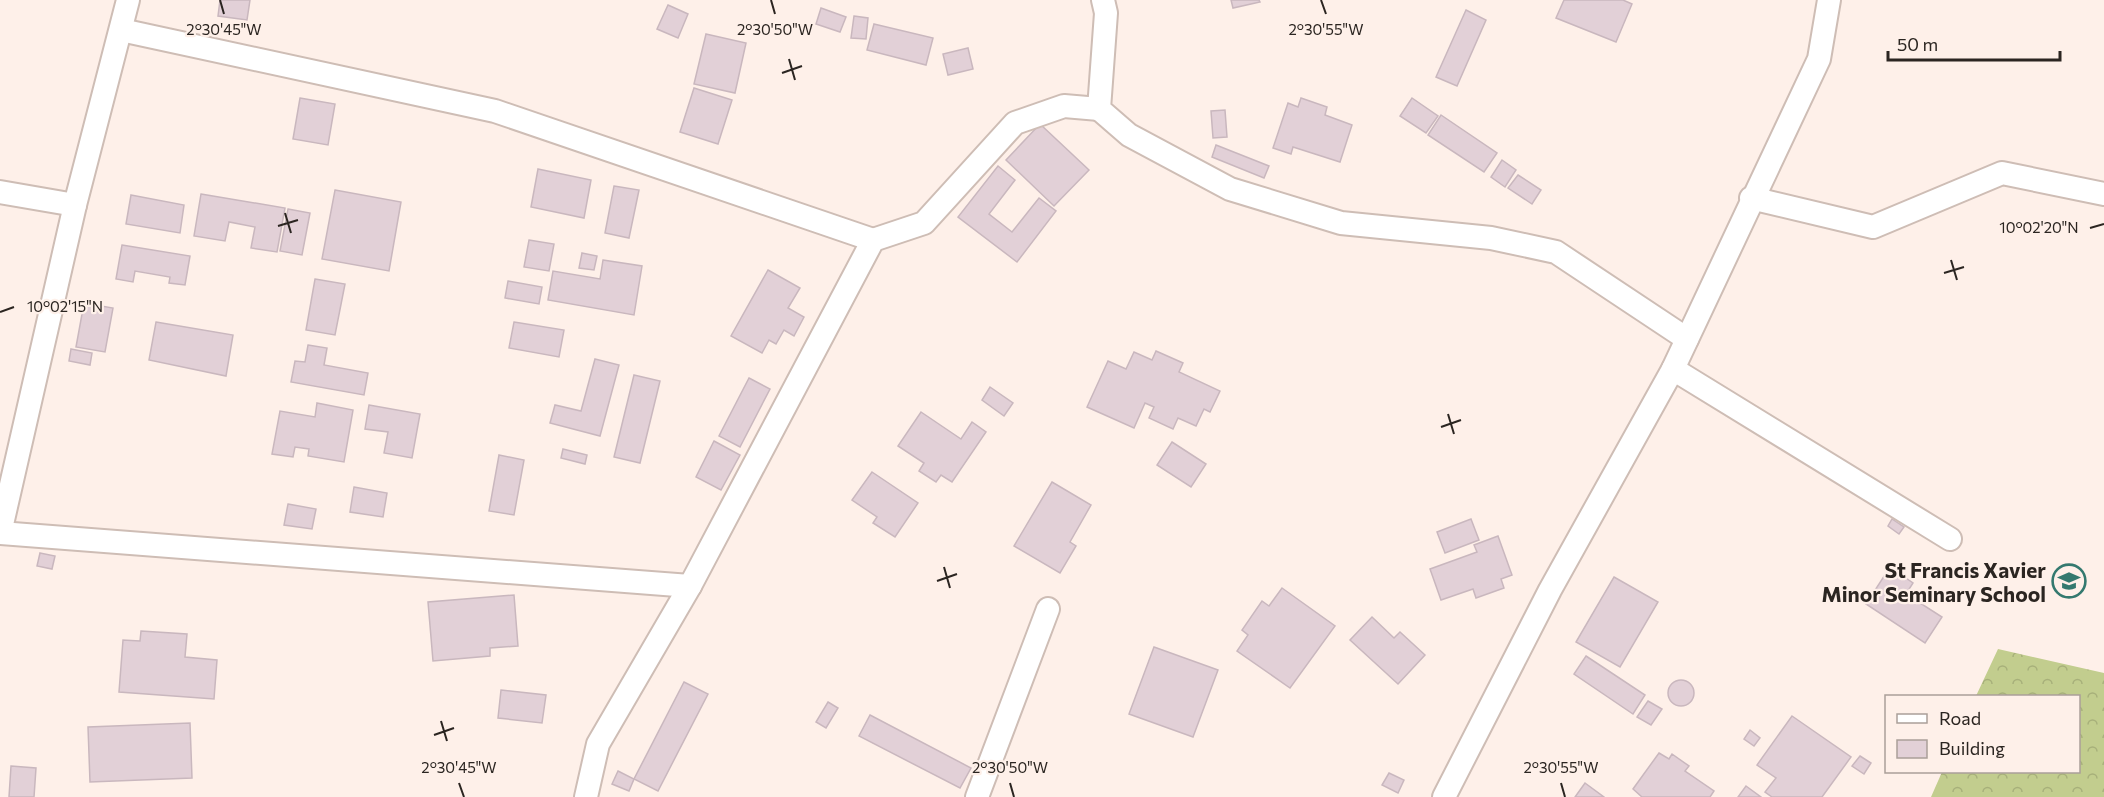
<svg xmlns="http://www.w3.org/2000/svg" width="2104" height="797" font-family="Commissioner,sans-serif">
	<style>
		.forest { fill: url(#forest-crowns) }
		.building { fill: #e2d0d7; stroke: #c9b7be; stroke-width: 1.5 }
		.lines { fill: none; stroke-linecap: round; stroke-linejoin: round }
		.minor-casing { stroke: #cebdb5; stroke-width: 26 }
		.minor { stroke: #fff; stroke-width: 22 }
		.ticks { fill: none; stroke: #2b2521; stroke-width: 2 }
		.labels { text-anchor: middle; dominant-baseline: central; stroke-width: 4.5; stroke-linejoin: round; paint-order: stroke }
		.poi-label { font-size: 21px; font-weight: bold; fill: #2b2521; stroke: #fef0e9; text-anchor: end }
		.ticks-label { font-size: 15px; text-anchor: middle; fill: #2b2521; stroke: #fef0e9; stroke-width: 4.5; stroke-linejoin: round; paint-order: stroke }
	</style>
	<defs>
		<pattern id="forest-crowns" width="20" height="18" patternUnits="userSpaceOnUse" patternTransform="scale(1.5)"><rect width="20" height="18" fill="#c2cd8e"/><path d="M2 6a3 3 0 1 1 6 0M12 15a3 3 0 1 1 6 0" fill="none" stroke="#a7b07a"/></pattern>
	</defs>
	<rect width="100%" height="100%" fill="#fef0e9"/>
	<polygon class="forest" points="1998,649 2104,673 2104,797 1931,797 1942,772 2078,772 2078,696 1976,696"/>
	<g class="building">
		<polygon points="220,0 250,0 247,20 218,16"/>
		<polygon points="1231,0 1259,0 1260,2 1233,8"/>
		<polygon points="1564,0 1623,0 1632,4 1616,42 1556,18"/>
		<polygon points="668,5 688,14 678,38 657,29"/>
		<polygon points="821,8 846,17 840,32 816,24"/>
		<polygon points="1466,10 1486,20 1457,86 1436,77"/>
		<polygon points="854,16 868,18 866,39 851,38"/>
		<polygon points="874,24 933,38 926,65 867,50"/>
		<polygon points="706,34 746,43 735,93 694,84"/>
		<polygon points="968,48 973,69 948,75 943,54"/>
		<polygon points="694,88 732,100 718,144 680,132"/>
		<polygon points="300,98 335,104 328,145 293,139"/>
		<polygon points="1301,98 1327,107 1325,115 1352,125 1340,162 1293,147 1291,154 1273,148 1288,103 1298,107"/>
		<polygon points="1412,98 1438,116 1426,133 1400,116"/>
		<polygon points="1225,110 1227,137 1213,138 1211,111"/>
		<polygon points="1441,115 1497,153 1484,172 1428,135"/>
		<polygon points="1040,124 1089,170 1054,206 1006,160"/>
		<polygon points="1216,145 1269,166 1264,178 1212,157"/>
		<polygon points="1502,160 1516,170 1505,187 1491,177"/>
		<polygon points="998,166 1015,180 989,214 1012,232 1039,198 1056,211 1017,262 958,217"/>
		<polygon points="538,169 591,180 584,218 531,207"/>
		<polygon points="1518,175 1541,190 1532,204 1508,188"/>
		<polygon points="614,186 639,190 629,238 605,233"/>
		<polygon points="335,190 401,202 389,271 322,259"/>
		<polygon points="201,194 285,208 277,252 251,248 255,227 229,222 225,241 194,236"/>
		<polygon points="131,195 184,205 180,233 126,224"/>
		<polygon points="288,209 310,213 302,255 280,251"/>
		<polygon points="529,240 554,244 549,271 524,267"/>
		<polygon points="122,245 190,256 185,285 169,283 170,277 135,271 133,282 116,279"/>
		<polygon points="582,253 597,256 594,270 579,268"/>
		<polygon points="603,260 642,266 634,315 548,300 553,271 600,279"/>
		<polygon points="768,270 800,288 788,308 804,317 794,336 784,330 776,344 769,340 762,353 731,336"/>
		<polygon points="315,279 345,284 335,335 306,330"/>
		<polygon points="508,281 542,287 539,304 505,298"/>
		<polygon points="84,303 113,308 105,352 76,347"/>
		<polygon points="156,322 233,335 226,376 149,360"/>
		<polygon points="514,322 564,330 559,357 509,348"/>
		<polygon points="308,345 327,348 324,365 368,373 364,395 291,382 295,361 305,362"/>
		<polygon points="71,349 92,353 90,365 69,361"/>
		<polygon points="1156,351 1183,363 1179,372 1220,391 1210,412 1204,409 1196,426 1178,418 1173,429 1149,418 1154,407 1145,403 1134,428 1087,407 1108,361 1126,369 1134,352 1152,360"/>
		<polygon points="595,359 619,365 600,436 550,423 555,405 581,411"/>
		<polygon points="634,375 660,381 640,463 614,457"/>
		<polygon points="749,378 770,389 740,447 719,436"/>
		<polygon points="990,387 1013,403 1004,416 982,400"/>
		<polygon points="317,403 353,410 344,462 308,456 309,449 295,447 293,457 272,454 280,411 315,417"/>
		<polygon points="369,405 420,414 412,458 384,453 388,432 365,429"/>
		<polygon points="921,412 961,439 972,422 986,432 952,482 941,475 936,482 919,471 924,463 898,446"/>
		<polygon points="714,441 740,455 721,490 696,477"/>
		<polygon points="1172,442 1206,464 1191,487 1157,465"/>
		<polygon points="563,449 587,455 585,464 561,458"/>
		<polygon points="499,455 524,460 514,515 489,511"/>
		<polygon points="872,472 918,503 895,537 873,523 877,517 852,500"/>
		<polygon points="1052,482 1091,505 1070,542 1076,546 1060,573 1014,546"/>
		<polygon points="354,487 387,493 383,517 350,512"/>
		<polygon points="288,504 316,509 312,529 284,525"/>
		<polygon points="1471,519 1479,540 1445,553 1437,532"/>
		<polygon points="1892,519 1904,527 1899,534 1888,526"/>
		<polygon points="1498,536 1512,575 1501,579 1504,588 1476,598 1473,589 1441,600 1430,569 1477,552 1474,545"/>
		<polygon points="40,553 55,556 52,569 37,566"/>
		<polygon points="1890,567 1913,583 1906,594 1942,617 1925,643 1866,604"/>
		<polygon points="1614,577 1658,602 1620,667 1576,642"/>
		<polygon points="1282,588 1335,626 1290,688 1237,651 1248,635 1242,630 1262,601 1269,606"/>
		<polygon points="514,595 518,646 490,648 490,656 433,661 428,602"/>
		<polygon points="1372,617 1394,638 1400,632 1425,655 1398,684 1350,640"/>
		<polygon points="141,631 187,634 185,657 217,660 214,699 119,692 123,640 140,641"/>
		<polygon points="1154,647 1218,670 1193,737 1129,714"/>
		<polygon points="1586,656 1645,695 1633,714 1574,674"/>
		<circle cx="1681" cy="693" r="13"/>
		<polygon points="684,682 708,694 658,791 634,779"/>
		<polygon points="501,690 546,695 542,723 498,718"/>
		<polygon points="1648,701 1662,709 1651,725 1637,717"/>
		<polygon points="828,702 838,708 826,728 816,722"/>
		<polygon points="870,715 971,768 960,788 859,736"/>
		<polygon points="1792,716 1851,757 1822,797 1772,797 1765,792 1776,778 1757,765"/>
		<polygon points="190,723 192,778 90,782 88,727"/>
		<polygon points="1750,730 1760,738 1754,746 1744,739"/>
		<polygon points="1659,753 1669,759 1672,754 1689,766 1685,771 1714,791 1710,797 1642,797 1633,789"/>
		<polygon points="1860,756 1871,763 1864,774 1852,766"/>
		<polygon points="11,766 36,768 34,797 9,797"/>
		<polygon points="618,771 634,779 629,791 612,784"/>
		<polygon points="1389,773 1404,780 1398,793 1382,785"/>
		<polygon points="1585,783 1604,797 1575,797"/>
		<polygon points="1746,786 1761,797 1738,797"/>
	</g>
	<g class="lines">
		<defs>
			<g id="minor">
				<polyline points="1103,0 1106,13 1099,109 1129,135 1230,189 1341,223 1491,238 1556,252 1687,339"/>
				<polyline points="121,30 495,111 873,240"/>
				<polyline points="0,192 75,205"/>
				<polyline points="1751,198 1873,227 2002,173 2104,194"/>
				<polyline points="1673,369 1950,539"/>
				<polyline points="0,533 690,586"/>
				<polyline points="0,533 75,205 128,0"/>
				<polyline points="586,797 598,744 690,586 873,240 924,223 1015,123 1064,106 1099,109"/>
				<polyline points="977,797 1048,609"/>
				<polyline points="1444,797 1550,590 1673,369 1819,59 1829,0"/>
			</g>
		</defs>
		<use href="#minor" class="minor-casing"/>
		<use href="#minor" class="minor"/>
	</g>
	<path class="ticks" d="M220,0L224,14M771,0L775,14M1321,0L1326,14M789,59L795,80M782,73L802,66M285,213L291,233M278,226L298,220M2090,228L2104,224M1951,260L1957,280M1944,273L1964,267M0,312L14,307M1448,414L1454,434M1441,427L1461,420M944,567L950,588M937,581L957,574M441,721L447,741M434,735L454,728M459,783L464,797M1010,783L1014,797M1561,783L1565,797"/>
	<defs>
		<symbol id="school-ring" viewBox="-11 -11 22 22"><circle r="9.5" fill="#fef0e9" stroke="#34796f" stroke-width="1.5"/><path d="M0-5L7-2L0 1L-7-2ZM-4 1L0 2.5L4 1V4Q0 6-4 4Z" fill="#34796f"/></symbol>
	</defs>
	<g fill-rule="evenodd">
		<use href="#school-ring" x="2050" y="562" width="38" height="38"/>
	</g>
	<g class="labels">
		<g class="poi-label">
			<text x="2046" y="569">St Francis Xavier<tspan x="2046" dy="24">Minor Seminary School</tspan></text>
		</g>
	</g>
	<g class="ticks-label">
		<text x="224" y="35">2°30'45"W</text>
		<text x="775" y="35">2°30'50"W</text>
		<text x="1326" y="35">2°30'55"W</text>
		<text x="2039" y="233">10°02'20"N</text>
		<text x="65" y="312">10°02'15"N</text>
		<text x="459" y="773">2°30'45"W</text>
		<text x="1010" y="773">2°30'50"W</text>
		<text x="1561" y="773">2°30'55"W</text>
	</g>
	<rect x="1885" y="695" width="195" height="78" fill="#fef0e9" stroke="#aa9f99" stroke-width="1.5"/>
	<rect x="1897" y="714" width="30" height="9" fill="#ffffff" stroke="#aa9f99" stroke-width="1.5"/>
	<text x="1939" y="725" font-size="18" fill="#2b2521">Road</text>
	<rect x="1897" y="740" width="30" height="18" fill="#e2d0d7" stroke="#aa9f99" stroke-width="1.5"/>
	<text x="1939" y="755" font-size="18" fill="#2b2521">Building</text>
	<path d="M1888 51v9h172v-9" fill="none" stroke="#2b2521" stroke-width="3"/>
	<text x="1897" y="51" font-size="18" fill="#2b2521" stroke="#fef0e9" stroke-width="4.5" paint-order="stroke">50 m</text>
</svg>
